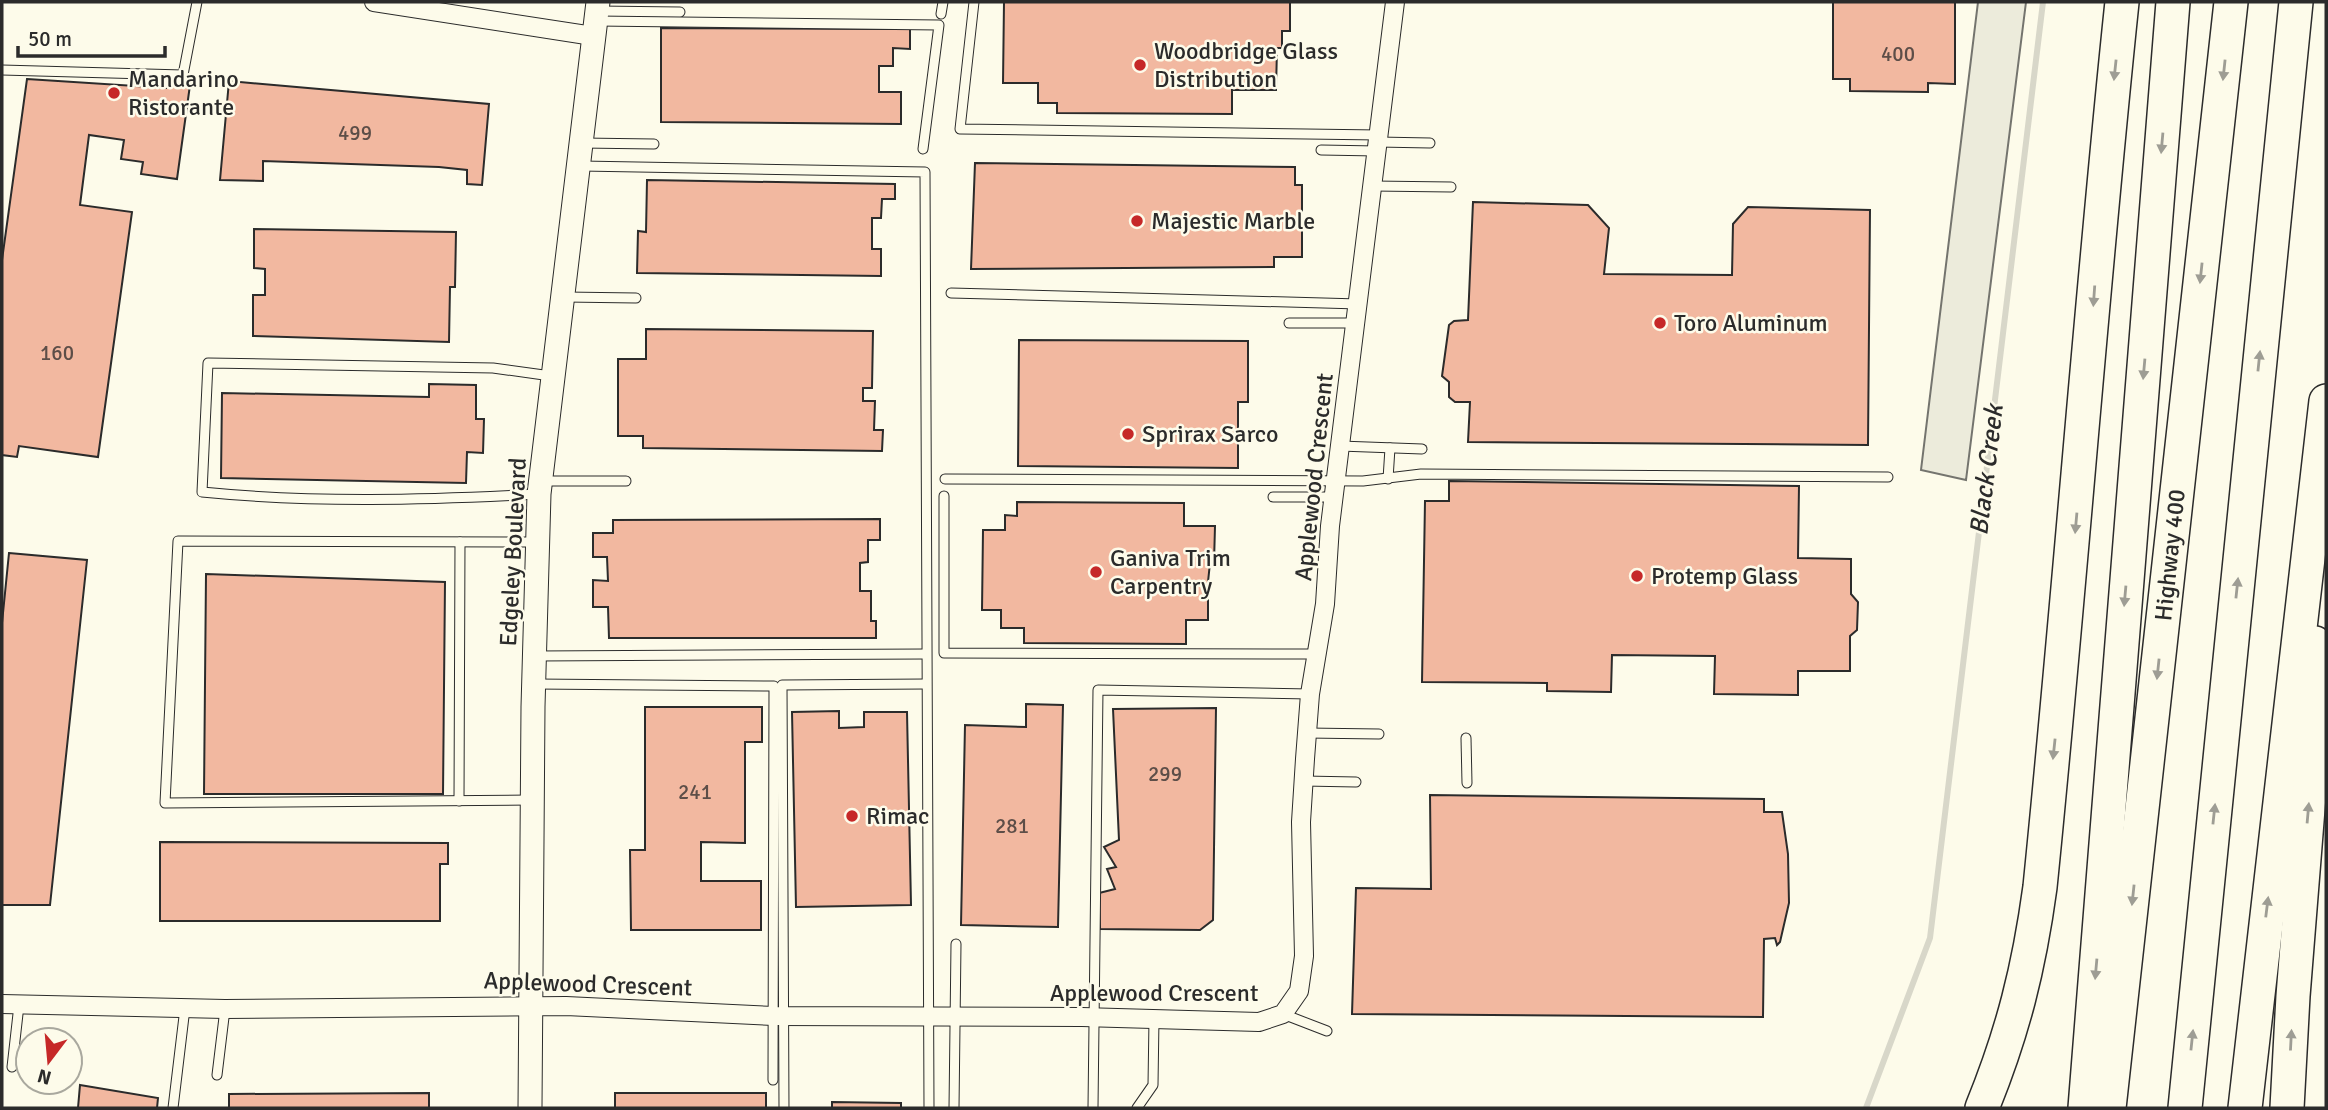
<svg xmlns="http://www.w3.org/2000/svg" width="2328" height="1110" font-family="Signika,sans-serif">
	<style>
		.green { fill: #ecebdb; stroke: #74746e; stroke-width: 2 }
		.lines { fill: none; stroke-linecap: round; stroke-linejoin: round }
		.stream { stroke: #d8d7c9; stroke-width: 6 }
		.building { fill: #f2b8a0; stroke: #2b2b2b; stroke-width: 2 }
		.service-casing { stroke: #2b2b2b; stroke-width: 11 }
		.minor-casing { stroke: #2b2b2b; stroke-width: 20 }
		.tertiary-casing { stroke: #2b2b2b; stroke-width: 25 }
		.motorway-casing { stroke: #2b2b2b; stroke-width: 36 }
		.service { stroke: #fdfbea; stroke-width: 9 }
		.minor { stroke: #fdfbea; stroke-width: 18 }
		.tertiary { stroke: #fdfbea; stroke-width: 23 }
		.motorway { stroke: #fdfbea; stroke-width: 33 }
		.oneway { fill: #9e9d94 }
		.poi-dot { fill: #c62828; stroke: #fdfbea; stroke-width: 2.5 }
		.labels { text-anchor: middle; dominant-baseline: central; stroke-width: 5; stroke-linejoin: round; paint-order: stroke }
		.number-label { font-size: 21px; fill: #5d4e48 }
		.poi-label { font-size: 24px; fill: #2b2b2b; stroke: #fdfbea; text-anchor: start }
		.street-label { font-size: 24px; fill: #2b2b2b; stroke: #fdfbea }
		.water-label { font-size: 26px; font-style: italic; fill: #2b2b2b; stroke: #fdfbea }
	</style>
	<rect width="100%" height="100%" fill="#fdfbea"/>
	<polygon class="green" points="1978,2 2026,2 1966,480 1921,470"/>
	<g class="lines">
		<polyline class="stream" points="1866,1108 1930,938 2043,2"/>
	</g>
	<g class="building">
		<polygon points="1004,2 1290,2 1290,31 1282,31 1282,48 1277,48 1276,90 1232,90 1232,114 1057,113 1057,103 1038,103 1038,83 1003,83"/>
		<polygon points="1833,2 1955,2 1955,84 1928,83 1928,92 1850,91 1850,79 1833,79"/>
		<polygon points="661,28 910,29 910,49 893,48 893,66 879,66 879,92 901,92 901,124 661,122"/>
		<polygon points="27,79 166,88 167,81 190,85 177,179 141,174 143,162 121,159 124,140 89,135 80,205 132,212 98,457 19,446 17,457 2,455 2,260"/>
		<polygon points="229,81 489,104 482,185 467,184 467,170 439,167 263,161 263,181 220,180"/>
		<polygon points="975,163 1295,167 1295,185 1302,185 1302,257 1274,257 1274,267 971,269"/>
		<polygon points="647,180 895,184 895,199 882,199 881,218 872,218 872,249 881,249 881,276 637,273 638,231 646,232"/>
		<polygon points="1473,202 1588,205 1609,228 1604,274 1732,275 1733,224 1748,207 1870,210 1868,445 1468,442 1470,402 1455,402 1449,397 1449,382 1442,376 1449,325 1454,321 1468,320"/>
		<polygon points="254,229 456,232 455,287 450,287 449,342 253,336 253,295 265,295 265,269 254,268"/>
		<polygon points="646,329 873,331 872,388 863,388 863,401 875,401 874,430 883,430 882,451 643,448 643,436 618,436 618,359 646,359"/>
		<polygon points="1019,340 1248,341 1248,402 1238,402 1238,468 1018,466"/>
		<polygon points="429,384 476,385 476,419 484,419 483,453 467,452 466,483 221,478 222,393 429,397"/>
		<polygon points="1449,481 1799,486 1798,558 1851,559 1851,594 1858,602 1857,630 1850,636 1850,671 1798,671 1798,695 1714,694 1715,656 1612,655 1611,692 1547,691 1547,683 1422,682 1425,501 1449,501"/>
		<polygon points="1017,502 1184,503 1184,526 1215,526 1214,563 1210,563 1208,582 1208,620 1186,620 1186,644 1024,643 1024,628 1001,628 1001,610 982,610 983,530 1005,530 1005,515 1017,516"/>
		<polygon points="880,519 880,540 868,540 868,562 860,563 860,591 871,591 871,621 876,621 876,638 609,638 608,607 593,607 593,580 608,581 607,557 593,557 593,533 613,533 613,520"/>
		<polygon points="9,553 87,560 50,905 2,905 2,623"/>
		<polygon points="206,574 445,582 443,794 204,794"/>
		<polygon points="1026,704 1063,705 1058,927 961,925 965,725 1026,727"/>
		<polygon points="645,707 762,707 762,742 745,742 745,843 701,842 701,881 761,881 761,930 631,930 630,850 645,850"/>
		<polygon points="1216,708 1213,920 1200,930 1100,929 1099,893 1115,889 1107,869 1116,867 1104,847 1119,840 1113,709"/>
		<polygon points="839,711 839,728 864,727 864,712 907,712 911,905 796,907 792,712"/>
		<polygon points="1430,795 1764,799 1764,812 1782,812 1788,854 1789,903 1780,942 1777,945 1775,938 1764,939 1763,1017 1352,1014 1356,888 1431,889"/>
		<polygon points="160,842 448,843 448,864 440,864 440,921 160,921"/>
		<polygon points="80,1085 158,1098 157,1108 78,1108"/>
		<polygon points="429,1093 429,1108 229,1108 229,1094"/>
		<rect x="615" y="1093" width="151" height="15"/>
		<polygon points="832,1102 901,1103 901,1108 832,1108"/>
	</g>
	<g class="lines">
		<defs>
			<g id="service">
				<polyline points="974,2 960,129 1379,135"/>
				<polyline points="598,11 680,12"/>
				<polyline points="941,14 943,2"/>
				<polyline points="597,21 939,25 923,149"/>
				<polyline points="2,70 183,75 197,2"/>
				<polyline points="1378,142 1430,143"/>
				<polyline points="582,143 654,144"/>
				<polyline points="1321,150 1377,151"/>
				<polyline points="581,166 925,172 929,1108"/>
				<polyline points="1373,186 1451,187"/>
				<polyline points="951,293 1359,304"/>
				<polyline points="565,297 636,298"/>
				<polyline points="1289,323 1356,323"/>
				<polyline points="1340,446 1422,449"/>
				<polyline points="945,479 1363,481 1421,474 1888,477"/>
				<polyline points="1388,479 1390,448"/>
				<polyline points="541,481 626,481"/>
				<path d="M538,494C426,500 313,503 202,492L208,363L493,368L551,376"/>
				<polyline points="944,496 944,653 1316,654"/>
				<polyline points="1273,497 1334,497"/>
				<polyline points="536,656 926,654"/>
				<polyline points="535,684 774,686 773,1080"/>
				<polyline points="1307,733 1379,734"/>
				<polyline points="1466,738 1467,783"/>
				<polyline points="1304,781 1356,782"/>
				<polyline points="531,800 165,803 178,541 536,542"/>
				<polyline points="459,801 460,542"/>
				<polyline points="1283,1014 1327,1031"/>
				<polyline points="12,1067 19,1005"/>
				<polyline points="217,1075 225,1009"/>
				<polyline points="173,1108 185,1008"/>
				<polyline points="784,1108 782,685 926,684"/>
				<polyline points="954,1108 956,944"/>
				<polyline points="1093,1108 1098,690 1310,694"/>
				<polyline points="1137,1108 1153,1085 1154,1019"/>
			</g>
			<g id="minor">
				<polyline points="374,2 593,36"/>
				<polyline points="2,1004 225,1009 566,1006 774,1016 1082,1017 1259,1022 1283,1014 1299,991 1304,956 1301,822 1305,759 1310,694 1325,604 1330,526 1395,2"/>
			</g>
			<polyline id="tertiary" points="530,1108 533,707 539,494 598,2"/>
			<g id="motorway">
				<path d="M1982,1108C2013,1032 2029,968 2040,887C2070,592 2091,296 2122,2"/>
				<polyline points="2085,1108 2173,2"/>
				<polyline points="2109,1108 2231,2"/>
				<polyline points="2185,1108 2296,2"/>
				<polyline points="2245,1108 2326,401"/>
				<polyline points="2287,1108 2293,996 2317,696 2315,643"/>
			</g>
		</defs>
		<use href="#service" class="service-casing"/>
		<use href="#minor" class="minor-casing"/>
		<use href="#tertiary" class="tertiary-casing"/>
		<use href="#motorway" class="motorway-casing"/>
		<use href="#service" class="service"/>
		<use href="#minor" class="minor"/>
		<use href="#tertiary" class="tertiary"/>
		<use href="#motorway" class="motorway"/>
	</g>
	<defs><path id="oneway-solid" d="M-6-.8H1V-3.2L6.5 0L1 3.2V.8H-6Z" transform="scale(1.75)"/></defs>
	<g class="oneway">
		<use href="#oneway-solid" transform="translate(2115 70) rotate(96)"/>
		<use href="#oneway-solid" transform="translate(2224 70) rotate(96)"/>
		<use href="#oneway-solid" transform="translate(2162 143) rotate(95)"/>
		<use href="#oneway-solid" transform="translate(2201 273) rotate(96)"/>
		<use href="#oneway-solid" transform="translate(2094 296) rotate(94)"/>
		<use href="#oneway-solid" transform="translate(2259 361) rotate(-84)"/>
		<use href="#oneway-solid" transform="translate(2144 369) rotate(95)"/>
		<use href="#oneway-solid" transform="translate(2076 523) rotate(95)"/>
		<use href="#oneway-solid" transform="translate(2237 588) rotate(-84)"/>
		<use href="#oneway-solid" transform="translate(2125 596) rotate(95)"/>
		<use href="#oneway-solid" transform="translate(2158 669) rotate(96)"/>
		<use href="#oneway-solid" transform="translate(2054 749) rotate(96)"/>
		<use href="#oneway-solid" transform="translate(2308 813) rotate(-85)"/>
		<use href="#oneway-solid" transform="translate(2214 814) rotate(-84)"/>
		<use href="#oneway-solid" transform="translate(2133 895) rotate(96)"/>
		<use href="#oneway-solid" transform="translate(2267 907) rotate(-83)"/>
		<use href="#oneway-solid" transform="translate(2096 969) rotate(95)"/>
		<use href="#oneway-solid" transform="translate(2192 1040) rotate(-84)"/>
		<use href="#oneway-solid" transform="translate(2291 1040) rotate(-87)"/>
	</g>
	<g class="poi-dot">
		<circle cx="1140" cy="65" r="7"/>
		<circle cx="114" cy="93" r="7"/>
		<circle cx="1137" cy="221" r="7"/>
		<circle cx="1660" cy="323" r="7"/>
		<circle cx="1128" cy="434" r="7"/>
		<circle cx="1096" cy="572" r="7"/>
		<circle cx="1637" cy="576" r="7"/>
		<circle cx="852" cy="816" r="7"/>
	</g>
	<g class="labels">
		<g class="number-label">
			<text x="1898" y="54">400</text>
			<text x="355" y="133">499</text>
			<text x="57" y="353">160</text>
			<text x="1165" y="774">299</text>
			<text x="695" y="792">241</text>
			<text x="1012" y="826">281</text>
		</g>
		<g class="poi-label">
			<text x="1154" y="51">Woodbridge Glass<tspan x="1154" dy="28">Distribution</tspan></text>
			<text x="128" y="79">Mandarino<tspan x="128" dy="28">Ristorante</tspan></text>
			<text x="1151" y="221">Majestic Marble</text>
			<text x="1674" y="323">Toro Aluminum</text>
			<text x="1142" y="434">Sprirax Sarco</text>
			<text x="1110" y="558">Ganiva Trim<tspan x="1110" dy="28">Carpentry</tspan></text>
			<text x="1651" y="576">Protemp Glass</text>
			<text x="866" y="816">Rimac</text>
		</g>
		<g class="street-label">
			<text transform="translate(1314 477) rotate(-84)">Applewood Crescent</text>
			<text transform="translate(513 552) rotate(-87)">Edgeley Boulevard</text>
			<text transform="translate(2170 555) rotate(-84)">Highway 400</text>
			<text transform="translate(588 984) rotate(2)">Applewood Crescent</text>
			<text x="1154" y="993">Applewood Crescent</text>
		</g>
		<g class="water-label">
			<text transform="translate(1987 470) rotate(-83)">Black Creek</text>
		</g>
	</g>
	<rect width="2328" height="1110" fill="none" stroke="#2b2b2b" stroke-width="7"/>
	<g transform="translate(49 1061) rotate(196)"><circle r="33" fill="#fdfbea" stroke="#a9a89e" stroke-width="2"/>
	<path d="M0-5L12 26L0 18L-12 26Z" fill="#c62828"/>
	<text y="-10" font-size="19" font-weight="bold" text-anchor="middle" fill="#2b2b2b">N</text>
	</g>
	<path d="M18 46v10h147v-10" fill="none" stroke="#2b2b2b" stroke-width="3.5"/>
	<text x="28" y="46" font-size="21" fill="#2b2b2b" stroke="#fdfbea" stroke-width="5" paint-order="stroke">50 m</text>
</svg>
